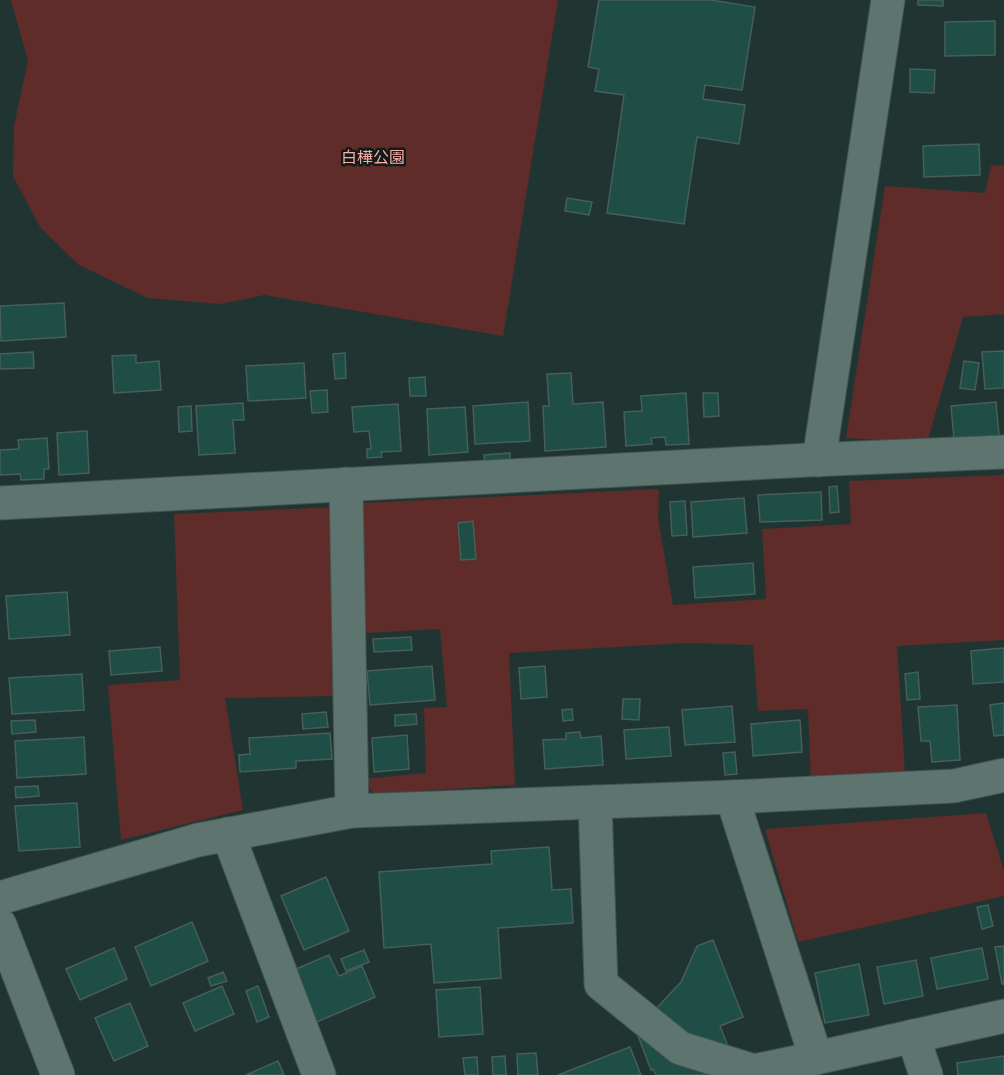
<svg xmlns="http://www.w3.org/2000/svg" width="1004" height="1075" font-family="'Exo 2','Noto Sans JP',sans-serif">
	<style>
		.green { fill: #5f2c2a }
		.building { fill: #1e4e45; stroke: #475e59; stroke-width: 1.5 }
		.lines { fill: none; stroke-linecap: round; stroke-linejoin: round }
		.minor-casing { stroke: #415451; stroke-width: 35 }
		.minor { stroke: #5d746f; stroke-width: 33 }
		.labels { text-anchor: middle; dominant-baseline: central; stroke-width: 5; stroke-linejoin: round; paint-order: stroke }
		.park-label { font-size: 16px; fill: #fdaca6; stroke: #111b19 }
	</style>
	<rect width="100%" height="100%" fill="#203531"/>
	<g class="green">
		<polygon points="11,0 558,0 503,336 264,295 221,304 148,298 79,265 40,227 13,176 14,126 28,61"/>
		<polygon points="1004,165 1004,314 963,317 927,443 846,438 885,186 985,193 991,166"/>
		<polygon points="1004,475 1004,640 897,646 905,774 811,782 808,709 758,711 753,645 687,643 509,653 515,785 374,794 363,779 426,773 424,708 447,707 440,629 366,633 359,527 363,503 659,489 658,518 673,605 766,599 762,529 851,524 849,481"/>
		<polygon points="339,507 341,696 225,698 243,810 121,840 108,685 180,680 174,514"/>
		<polygon points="986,813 1004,871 1004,896 798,942 765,829"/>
	</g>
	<g class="building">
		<polygon points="599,0 711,0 755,7 742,90 705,85 703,99 745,105 739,144 697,137 684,224 607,213 624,95 595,91 599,69 588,67"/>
		<polygon points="918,0 943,0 943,6 918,5"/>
		<polygon points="995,21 995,55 945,56 945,22"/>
		<polygon points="910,69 935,70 934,93 910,92"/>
		<polygon points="979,144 980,175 924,177 923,146"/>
		<polygon points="567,198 592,202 589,215 565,211"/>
		<polygon points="64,303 66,337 1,341 0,306"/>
		<polygon points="1004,351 1004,388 985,389 982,352"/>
		<polygon points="33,352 34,368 0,369 0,354"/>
		<polygon points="345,353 346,378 335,379 333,354"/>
		<polygon points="136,355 136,363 159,361 161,390 114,393 112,356"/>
		<polygon points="964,361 979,363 975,390 960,388"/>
		<polygon points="304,363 306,398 248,401 246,366"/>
		<polygon points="571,373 573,404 603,402 606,447 545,451 543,406 549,406 547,374"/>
		<polygon points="425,377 426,396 410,396 409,378"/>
		<polygon points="327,390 328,412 312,413 310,391"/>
		<polygon points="686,393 689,444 666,445 665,437 651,438 652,444 626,446 624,412 642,411 641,396"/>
		<polygon points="703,393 718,393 719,416 704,417"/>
		<polygon points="528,402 530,441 475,444 473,406"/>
		<polygon points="996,402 999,436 954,439 951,406"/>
		<polygon points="243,403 244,420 233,420 235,453 199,455 196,406"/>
		<polygon points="398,404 401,451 381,452 382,457 367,458 367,449 371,449 369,431 354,432 352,407"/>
		<polygon points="191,406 192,431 179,432 178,407"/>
		<polygon points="465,407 468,452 429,455 427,409"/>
		<polygon points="87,431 89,473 59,475 57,433"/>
		<polygon points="47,438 49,469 44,469 44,479 21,480 20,474 0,475 0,450 19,449 18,440"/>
		<polygon points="510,453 510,467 485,468 484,455"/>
		<polygon points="837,486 839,512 830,513 829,487"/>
		<polygon points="821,492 822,520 760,522 758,495"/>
		<polygon points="744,498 747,533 693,537 691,502"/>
		<polygon points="685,501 687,535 672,536 670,502"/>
		<polygon points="473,521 476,559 461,560 458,523"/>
		<polygon points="753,563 755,594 695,598 693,567"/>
		<polygon points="67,592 70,635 9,639 6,596"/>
		<polygon points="411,637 412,650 374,652 373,639"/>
		<polygon points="160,647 162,671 111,675 109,651"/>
		<polygon points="1004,648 1004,682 973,684 971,651"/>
		<polygon points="432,666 435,700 370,705 367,671"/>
		<polygon points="545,666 547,697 521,699 519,668"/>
		<polygon points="918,672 920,699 907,700 905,674"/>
		<polygon points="82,674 84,710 12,714 9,678"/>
		<polygon points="623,699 640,699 639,720 622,719"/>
		<polygon points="1004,703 1004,735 994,736 990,705"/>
		<polygon points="957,705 960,760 932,762 930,741 921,741 918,707"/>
		<polygon points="732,706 735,742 685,745 682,710"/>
		<polygon points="572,709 573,720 563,721 562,710"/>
		<polygon points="326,712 328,727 303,729 302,714"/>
		<polygon points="416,714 417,724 395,726 395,715"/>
		<polygon points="35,720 36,732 12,734 11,721"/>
		<polygon points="800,720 802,752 753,756 751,724"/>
		<polygon points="669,727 671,756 626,759 624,730"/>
		<polygon points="580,732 581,738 601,736 603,765 545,769 543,740 566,739 566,733"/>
		<polygon points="330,733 332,759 296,761 296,768 240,772 239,755 250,754 249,738"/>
		<polygon points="407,735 409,769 374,772 372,738"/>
		<polygon points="84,737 86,774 17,778 15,741"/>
		<polygon points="735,752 737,774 725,775 723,753"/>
		<polygon points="38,786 39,796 16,798 15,787"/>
		<polygon points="77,803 80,847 19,851 15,806"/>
		<polygon points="549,847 552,890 571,889 573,923 498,928 501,978 434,983 431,944 384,948 379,872 492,864 491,851"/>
		<polygon points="326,877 349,931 304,950 281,896"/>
		<polygon points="988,905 993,926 982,929 977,907"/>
		<polygon points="192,922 208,961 151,986 135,947"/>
		<polygon points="713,940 743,1017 720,1026 739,1075 656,1075 653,1069 651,1070 629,1012 653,1012 681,982 697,946"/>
		<polygon points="1004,946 1004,984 1002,984 995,947"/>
		<polygon points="114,948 127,979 80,1000 66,969"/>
		<polygon points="982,948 988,979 937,989 931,958"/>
		<polygon points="364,950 369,962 346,971 341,959"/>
		<polygon points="329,955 339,976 362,966 375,997 312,1024 289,972"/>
		<polygon points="916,960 923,996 884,1004 877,967"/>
		<polygon points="859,964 869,1015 825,1023 815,973"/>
		<polygon points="223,972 227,981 211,986 208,978"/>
		<polygon points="222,986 234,1014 195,1031 183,1003"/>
		<polygon points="258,986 269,1017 257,1022 246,991"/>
		<polygon points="480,987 483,1034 439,1037 436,990"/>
		<polygon points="130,1003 148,1046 114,1061 95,1018"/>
		<polygon points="630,1047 641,1075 558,1075"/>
		<polygon points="536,1053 538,1075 518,1075 517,1054"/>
		<polygon points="505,1056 506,1075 493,1075 492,1057"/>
		<polygon points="1004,1056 1004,1075 958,1075 957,1063"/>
		<polygon points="477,1057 478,1075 465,1075 463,1058"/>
		<polygon points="278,1061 284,1075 246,1075"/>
	</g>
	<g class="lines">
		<defs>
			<g id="minor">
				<polyline points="819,460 888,0"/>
				<polyline points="346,484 352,811"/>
				<polyline points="0,503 809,460 1004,452"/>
				<polyline points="732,797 816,1058 1004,1016"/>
				<polyline points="595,802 601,984 680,1048 754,1071 816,1058"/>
				<polyline points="228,834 319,1075"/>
				<polyline points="0,898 198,840 352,811 732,797 954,786 1004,775"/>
				<polyline points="0,925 58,1075"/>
				<polyline points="913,1036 926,1075"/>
			</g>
		</defs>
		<use href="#minor" class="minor-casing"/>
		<use href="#minor" class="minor"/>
	</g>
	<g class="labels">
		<g class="park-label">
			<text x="373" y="156">白樺公園</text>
		</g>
	</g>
</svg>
